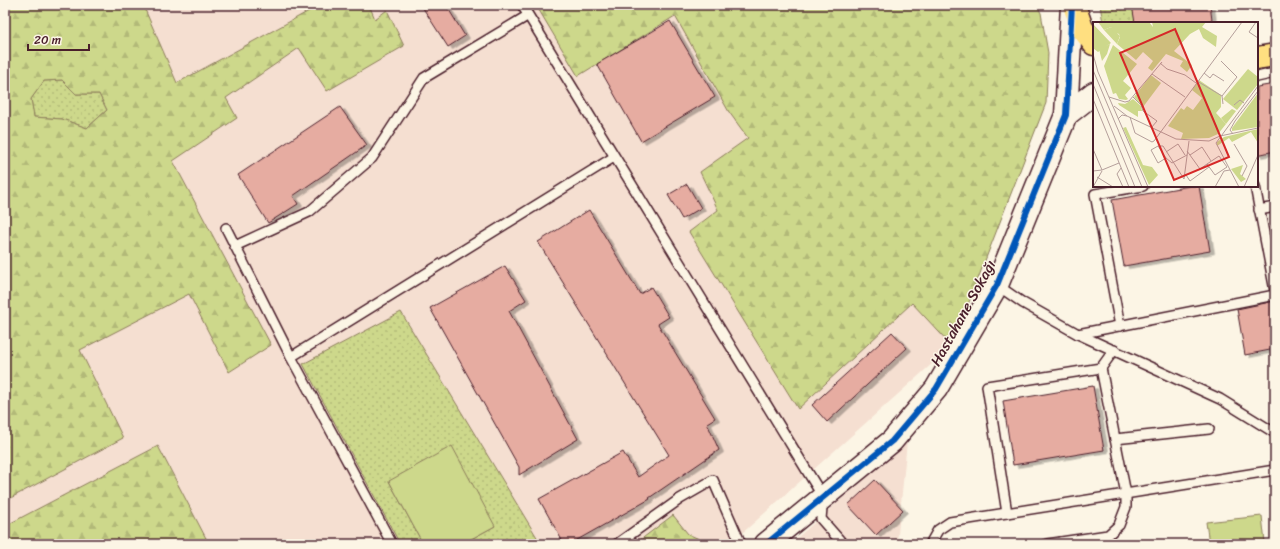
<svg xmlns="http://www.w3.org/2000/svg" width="1280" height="549" font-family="Sriracha,sans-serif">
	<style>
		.built { fill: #f5dfd1 }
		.grass { fill: url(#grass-dots); stroke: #8c7c5b }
		.forest { fill: url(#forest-firs); stroke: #8c7c5b; fill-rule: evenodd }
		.park { fill: #cdd88b; stroke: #8c7c5b }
		.building { fill: #e6aca1; stroke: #4a1f2b; filter: url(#shadow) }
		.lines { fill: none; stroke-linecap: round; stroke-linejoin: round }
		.service-casing { stroke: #4a1f2b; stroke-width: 12 }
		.tertiary-casing { stroke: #4a1f2b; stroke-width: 25 }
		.primary-casing { stroke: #4a1f2b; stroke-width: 25 }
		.service { stroke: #fcf5e5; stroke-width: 9 }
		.tertiary { stroke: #fcf5e5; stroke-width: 22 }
		.primary { stroke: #ffdf80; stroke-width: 22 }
		.cycleway-casing { stroke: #fcf5e5; stroke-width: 8 }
		.cycleway { stroke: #0057b8; stroke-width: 6 }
		.labels { text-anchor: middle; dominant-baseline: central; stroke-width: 3; stroke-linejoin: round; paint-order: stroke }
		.street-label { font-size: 15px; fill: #4a1f2b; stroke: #fcf5e5 }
		.inset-road { fill: none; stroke: #b59f9b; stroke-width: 1 }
		.view { fill: #d62828; fill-opacity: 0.15; stroke: #d62828; stroke-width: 2 }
		.inset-edge { fill: none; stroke: #4a1f2b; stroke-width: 2 }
	</style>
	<defs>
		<pattern id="grass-dots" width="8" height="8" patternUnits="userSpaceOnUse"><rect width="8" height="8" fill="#cdd88b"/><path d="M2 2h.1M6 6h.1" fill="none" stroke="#b2b978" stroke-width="1.8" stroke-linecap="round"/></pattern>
		<pattern id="forest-firs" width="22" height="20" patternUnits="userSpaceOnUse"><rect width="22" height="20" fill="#cdd88b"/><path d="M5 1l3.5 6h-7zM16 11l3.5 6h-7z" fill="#b2b978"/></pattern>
		<filter id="shadow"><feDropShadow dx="4.5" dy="2.5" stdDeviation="0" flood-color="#0004"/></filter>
	</defs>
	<rect width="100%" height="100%" fill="#fcf5e5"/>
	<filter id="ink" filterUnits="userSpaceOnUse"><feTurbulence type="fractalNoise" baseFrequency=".025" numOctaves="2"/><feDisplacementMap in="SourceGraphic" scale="8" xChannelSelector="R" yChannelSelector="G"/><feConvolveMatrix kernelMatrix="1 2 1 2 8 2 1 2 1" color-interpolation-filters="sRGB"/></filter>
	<g filter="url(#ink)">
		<g class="built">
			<polygon points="5,5 1037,5 1041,13 1048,53 1046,103 952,346 730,544 5,544"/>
			<polygon points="907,441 897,544 790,544"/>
		</g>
		<g class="grass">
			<polygon points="1100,5 1134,5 1138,23 1103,23"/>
			<polygon points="62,80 76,94 99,94 107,110 87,128 62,119 34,117 31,99 44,81"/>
			<polygon points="401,312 541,544 462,544 495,526 389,481 423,544 400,544 303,364"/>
		</g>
		<g class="forest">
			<path d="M5,5H143L177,83L320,5H369L375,19L387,10L404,46L327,91L299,48L226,98L237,118L173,161L271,345L229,372L189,294L80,350L123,438L5,501ZM62,80L76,94H99L107,110L87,128L62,119L34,117L31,99L44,81Z"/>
			<polygon points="536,5 1037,5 1041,13 1048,53 1046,103 952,346 912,303 798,409 689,232 718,210 700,172 748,138 729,112 675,16 578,76"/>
			<polygon points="158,446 209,544 5,544 5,526"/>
			<polygon points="673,515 688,534 699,539 705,544 635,544"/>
		</g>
		<g class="park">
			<polygon points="452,446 495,526 462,544 423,544 389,481"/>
			<polygon points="1262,516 1265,543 1209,544 1206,522"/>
		</g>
		<g class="building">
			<polygon points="421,5 446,5 465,36 448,47"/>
			<polygon points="1132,5 1210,5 1212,20 1194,23 1135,23"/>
			<polygon points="670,21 715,97 641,141 597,64"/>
			<polygon points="1275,84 1275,151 1257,155 1257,87"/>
			<polygon points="340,107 367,145 293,196 298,204 268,223 238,175"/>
			<polygon points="687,184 701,208 682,219 668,195"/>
			<polygon points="1190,186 1199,186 1210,251 1124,266 1112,200"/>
			<polygon points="589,210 640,294 651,287 669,317 658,324 715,418 707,423 719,450 649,498 650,499 570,544 564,544 539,499 623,452 638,477 669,455 538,242"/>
			<polygon points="505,266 526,300 509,311 578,439 519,475 519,467 430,308"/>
			<polygon points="1275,301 1275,349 1245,355 1237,309"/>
			<polygon points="892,332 907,348 827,422 812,405"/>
			<polygon points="1093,386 1104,450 1013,465 1003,401"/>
			<polygon points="875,480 903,510 876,535 848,505"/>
		</g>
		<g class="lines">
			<defs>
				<g id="service">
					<polyline points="522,5 823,497 821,519 843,544"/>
					<polyline points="1257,77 1275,73"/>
					<polyline points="1255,186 1275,291"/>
					<polyline points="1259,210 1275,207"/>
					<polyline points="226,228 291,357 392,544"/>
					<polyline points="235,246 309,212 372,158 424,78 527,16"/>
					<polyline points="997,285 1023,303 1078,334 1220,399 1275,433"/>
					<polyline points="1120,326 1095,194 1143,186"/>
					<polyline points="1078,334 1275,295"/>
					<polyline points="291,357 614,157"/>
					<polyline points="1115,439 1209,429"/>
					<polyline points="1007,513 987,386 1101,368"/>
					<polyline points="1061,542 1108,535 1119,525 1126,507 1126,494 1101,368 1114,350"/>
					<polyline points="617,544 680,499 713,480 741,544"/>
					<polyline points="930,544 938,530 950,522 1275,470"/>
					<polyline points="1047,544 1061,542 1061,544"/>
				</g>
				<g id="tertiary">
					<polyline points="1066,115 1094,93"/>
					<polyline points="766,544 892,441 936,389 997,285 1066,115 1072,5"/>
				</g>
				<g id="primary">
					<polyline points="1074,5 1082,28 1094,44"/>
					<polyline points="1257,58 1275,55"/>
				</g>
			</defs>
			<use href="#service" class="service-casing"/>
			<use href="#tertiary" class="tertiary-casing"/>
			<use href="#primary" class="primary-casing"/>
			<use href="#service" class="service"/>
			<use href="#tertiary" class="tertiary"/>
			<use href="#primary" class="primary"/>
			<defs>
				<polyline id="cycleway" points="766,544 892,441 936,389 997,285 1066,115 1072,5"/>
			</defs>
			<use href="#cycleway" class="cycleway-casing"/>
			<use href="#cycleway" class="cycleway"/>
		</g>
	</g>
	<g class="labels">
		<g class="street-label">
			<text transform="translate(963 313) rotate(-61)">Hastahane Sokağı</text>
		</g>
	</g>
	<g transform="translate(1093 22)">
		<rect width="165" height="165" fill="#fcf5e5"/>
		<path d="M18,5L27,14L24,22L11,8ZM17,22L14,32L9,39L6,27ZM58,53L68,61L50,85L41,75ZM139,87L143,89L133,102L128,96ZM165,107V121L158,110L139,120L136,116L124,124V120L131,115ZM150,143L147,152L153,157L148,160L138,147Z" fill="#cdd88b"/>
		<path d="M5,0H56L60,5L59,0H113L109,5L124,14L123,25L110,16L106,7L97,12L81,29L99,43L94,50L87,44L90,39L73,32L59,49L55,46L60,39L50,30L43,38L24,22L27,15L26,12L20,10L18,5L11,8ZM0,2L18,21L5,30L0,26ZM20,23L44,42L30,59L38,66L32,73L35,77L33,78L26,77L23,71L20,72L11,44ZM106,58L128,73V85L123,91L133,102L125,112L116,116L88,117L90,111L75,104L88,86L91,88L94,84L100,88L109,76L99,68ZM40,77L48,84L49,89H45V95L26,83L25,81L32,82ZM33,105L50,143L59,145L65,153L56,163L30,106Z" fill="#cdd88b"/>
		<path d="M165,71V105L139,109V106Z" fill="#cdd88b"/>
		<path d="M155,47L165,55V62L144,88L130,77Z" fill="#cdd88b"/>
		<path class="inset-road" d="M163,0L156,10L165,16M0,32L5,50L55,165M128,39L144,55L129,74M67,41L74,47L92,53L103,61M0,48L49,165M111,51L117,56L120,52L131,59M59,52L92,75M104,59L129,74L130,82M0,62L42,165M16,75L32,80L36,79L69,40M40,75L48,83L50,89L64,99L58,106M0,77L36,165M141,83L147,78L151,81M21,84L34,94L29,93L25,97M34,94L83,117L116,119L127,114M37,95L42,111L59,120L61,119L149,0M140,112L137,108L142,99L165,69M127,114L165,106M141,122L154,144L149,154M65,124L73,136L65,141L58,128ZM65,124H70L91,157M0,127L9,148M94,129L107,147L114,142L122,153L134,145L126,134L114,142M73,130L85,122L92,133M97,133L109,125L118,139M73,136L79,141L94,133M28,146L24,152L30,165M0,149L9,148L26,141M93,153L97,159L116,145M4,155L20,165M91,157L96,119M0,165L9,149M122,165L131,149L137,148M146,165L123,121L165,64M151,165L165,133"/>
		<path class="view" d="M82,7L136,135L81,158L27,31Z"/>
		<rect width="165" height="165" class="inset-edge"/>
	</g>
	<rect width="1280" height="549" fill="none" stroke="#fcf5e5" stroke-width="20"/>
	<rect x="10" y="10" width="1260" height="529" fill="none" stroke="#4a1f2b" stroke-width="1.5" filter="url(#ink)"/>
	<path d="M28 44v6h61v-6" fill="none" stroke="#4a1f2b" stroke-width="2"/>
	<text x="34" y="44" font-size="12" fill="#4a1f2b" stroke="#fcf5e5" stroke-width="3" paint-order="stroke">20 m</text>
</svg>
